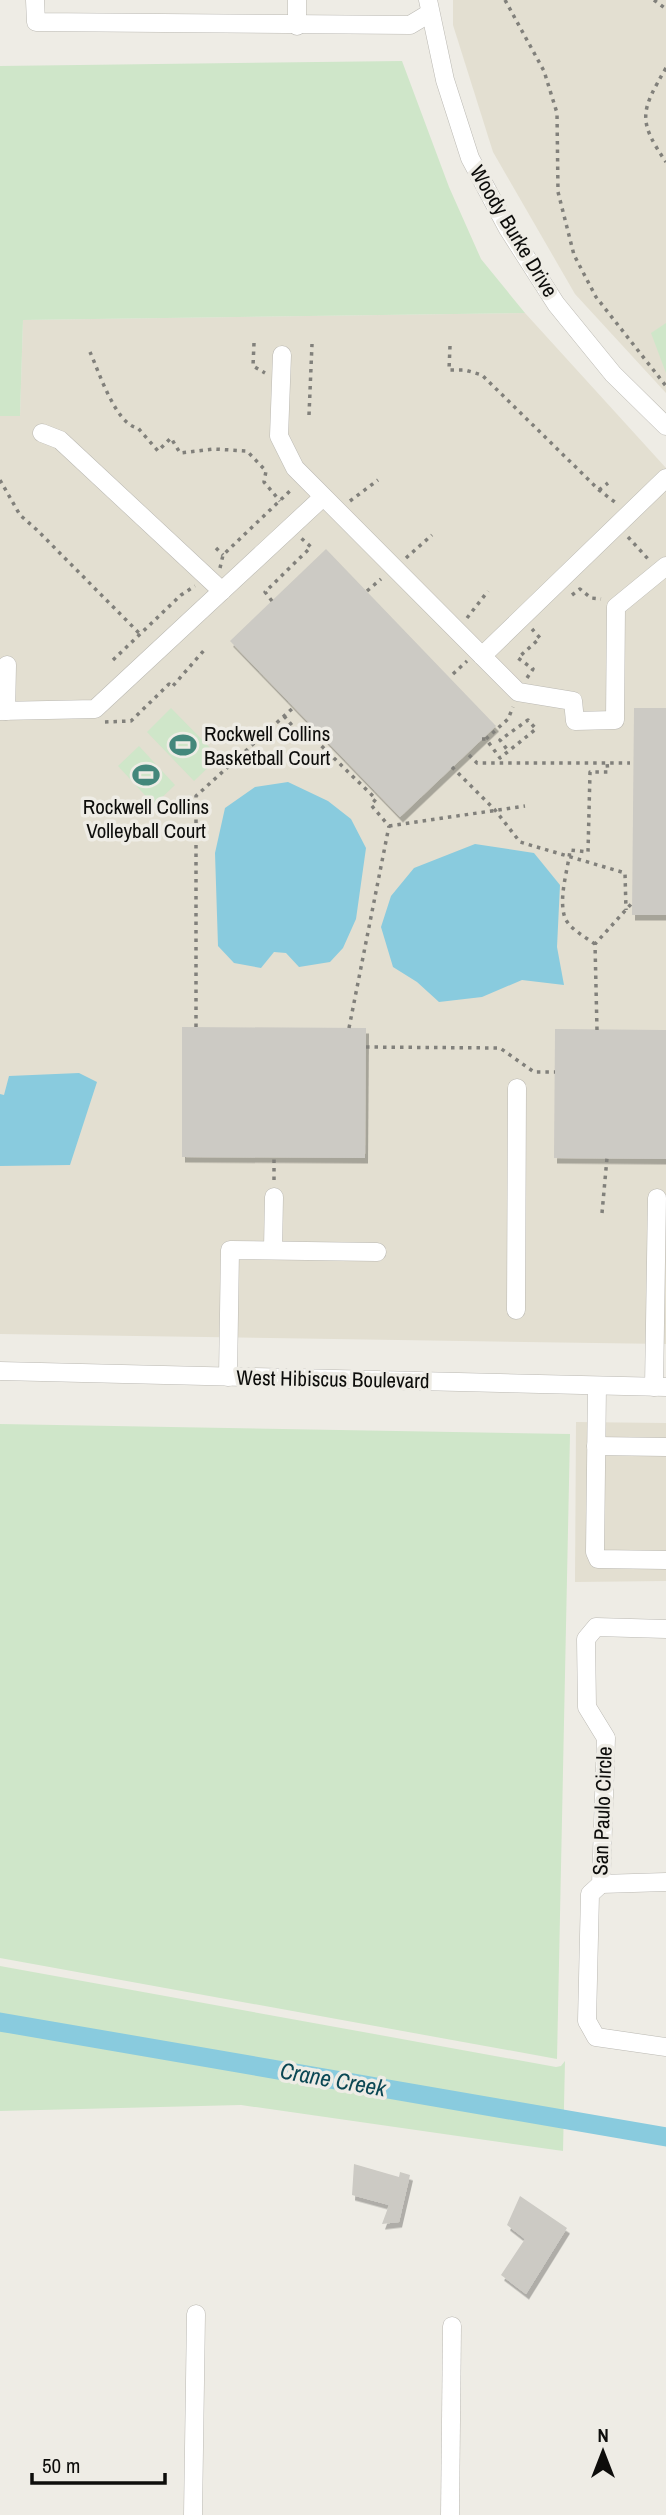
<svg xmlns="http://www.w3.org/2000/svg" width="666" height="2515" font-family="'Archivo Narrow',sans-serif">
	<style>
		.built { fill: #e3dfd1 }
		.green { fill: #cfe6c9 }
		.water { fill: #89cbde }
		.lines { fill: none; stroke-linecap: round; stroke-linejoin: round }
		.canal { stroke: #89cbde; stroke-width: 19 }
		.building { fill: #cccac4; filter: url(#shadow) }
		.minor-casing { stroke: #bbb9b3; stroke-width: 19 }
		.path { stroke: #81807b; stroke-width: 3.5; stroke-dasharray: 3.5 5; stroke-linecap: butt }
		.minor { stroke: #fff; stroke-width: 18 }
		.labels { text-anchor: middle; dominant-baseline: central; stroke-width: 7; stroke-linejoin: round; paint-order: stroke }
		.street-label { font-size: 21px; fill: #0d0d0b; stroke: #eeece5 }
		.poi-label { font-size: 21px; fill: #0d0d0b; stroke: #eeece5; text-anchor: start }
		.water-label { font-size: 23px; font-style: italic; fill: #0b4754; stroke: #eeece5 }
	</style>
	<defs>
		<filter id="shadow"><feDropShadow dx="3" dy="5.5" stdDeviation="0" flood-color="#0004"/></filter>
	</defs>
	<rect width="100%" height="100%" fill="#eeece5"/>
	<g class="built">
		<polygon points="453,0 666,0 666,393 575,294 493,152 453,25"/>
		<polygon points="525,313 666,468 666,1344 0,1334 0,416 20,416 23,320"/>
		<polygon points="576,1422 666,1423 666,1581 575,1582"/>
	</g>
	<g class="green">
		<polygon points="402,61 449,187 481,259 525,313 23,320 20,416 0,416 0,66"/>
		<polygon points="666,323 666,373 651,333"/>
		<polygon points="171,708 219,757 194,781 147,732"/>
		<polygon points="139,746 175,785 154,805 118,766"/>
		<polygon points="0,1424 570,1434 557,2059 0,1958"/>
		<polygon points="0,1966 556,2067 561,2066 565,2061 563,2151 241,2105 0,2111"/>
	</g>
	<g class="water">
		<polygon points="288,782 328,801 351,819 366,848 356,919 343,948 330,962 299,967 286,953 274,952 261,968 234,963 218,946 215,853 225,808 255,787"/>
		<polygon points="475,844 534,853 560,885 557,947 564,985 522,980 482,997 439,1002 417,982 393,967 381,927 391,896 414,868"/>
		<polygon points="79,1073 97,1082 70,1165 0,1166 0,1094 4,1095 9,1076"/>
	</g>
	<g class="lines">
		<polyline class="canal" points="0,2022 666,2137"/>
	</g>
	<g class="building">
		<polygon points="326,549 496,726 400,817 230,641"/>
		<polygon points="634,708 666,708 666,915 632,915"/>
		<polygon points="182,1027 366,1028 365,1158 182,1157"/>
		<polygon points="555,1029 666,1030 666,1159 554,1158"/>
		<polygon points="354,2164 399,2177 400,2172 410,2175 399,2222 382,2224 389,2205 352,2195"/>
		<polygon points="520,2196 567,2228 526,2294 501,2275 525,2239 507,2225"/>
	</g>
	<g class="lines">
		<defs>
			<g id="minor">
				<polyline points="35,0 36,22 410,25 430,13"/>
				<polyline points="297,0 297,26"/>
				<polyline points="428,0 445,80 470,158 508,229 556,304 613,374 666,426"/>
				<polyline points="282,355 279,436 295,468 518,692 573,701 575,721 615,720 616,607 666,566"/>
				<polyline points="42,433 60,440 222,591"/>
				<polyline points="482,656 666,478"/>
				<polyline points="0,711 95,709 323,497"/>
				<polyline points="6,711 7,665"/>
				<polyline points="273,1249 274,1197"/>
				<polyline points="516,1310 517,1088"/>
				<polyline points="0,1371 666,1387"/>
				<polyline points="228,1377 230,1250 377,1252"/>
				<polyline points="597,1386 595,1552 598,1559 666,1560"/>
				<polyline points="654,1387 657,1198"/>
				<polyline points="596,1446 666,1447"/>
				<polyline points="666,1629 596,1627 586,1639 587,1707 606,1738 601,1884 590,1894 587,2021 596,2037 666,2047"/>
				<polyline points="601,1884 666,1882"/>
				<polyline points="193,2515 196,2314"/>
				<polyline points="450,2515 452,2326"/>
			</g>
		</defs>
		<use href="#minor" class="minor-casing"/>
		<g class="path">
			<polyline points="505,0 544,71 557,113 558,192 574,255 596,297 666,386"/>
			<polyline points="654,0 666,9"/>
			<path d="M666,68C641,111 637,120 666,162"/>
			<polyline points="254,343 253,366 265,373"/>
			<polyline points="450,346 449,370 465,370 482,375 599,490 616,503"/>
			<path d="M90,352C99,372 116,425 138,428L158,451L171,438L180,453L214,449L247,451L266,471L264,482L280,501"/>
			<polyline points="309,415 312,344"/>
			<polyline points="0,480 20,515 37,530 140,634"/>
			<polyline points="599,490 608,483"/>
			<polyline points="350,501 378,480"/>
			<polyline points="628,537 649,560"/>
			<polyline points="216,548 223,555"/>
			<polyline points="406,558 432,535"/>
			<polyline points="220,568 223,555 292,489"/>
			<polyline points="367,591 381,579"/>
			<polyline points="572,595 580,589 591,598 601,599"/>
			<polyline points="272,601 265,592 311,547 301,538"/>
			<polyline points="467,618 488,591"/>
			<polyline points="113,660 181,595 195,586"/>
			<polyline points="453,674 467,661"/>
			<polyline points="527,678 533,669 518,658 540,638 532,629"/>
			<polyline points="284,716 295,729 303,728 376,799 371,805 389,826"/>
			<polyline points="105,722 131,721 169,684 172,687 206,648"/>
			<polyline points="482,739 486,739 500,758 536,729 528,720 500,740 509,752"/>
			<polyline points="486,739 508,719 513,707"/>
			<polyline points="469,755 477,763 630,763"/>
			<polyline points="452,767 495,810 520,842 625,873 626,910"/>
			<polyline points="389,826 525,806"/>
			<path d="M595,944C585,937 570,929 565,918C558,898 568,870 570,850L588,852L590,772H608L607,763"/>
			<polyline points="196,1027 196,796 294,707"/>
			<polyline points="349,1028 389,826"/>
			<polyline points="597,1030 595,944 632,903"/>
			<polyline points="366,1047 500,1048 534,1072 555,1072"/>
			<polyline points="274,1180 274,1158"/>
			<polyline points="602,1213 607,1158"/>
		</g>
		<use href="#minor" class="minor"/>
	</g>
	<defs>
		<symbol id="stadium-bare" viewBox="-9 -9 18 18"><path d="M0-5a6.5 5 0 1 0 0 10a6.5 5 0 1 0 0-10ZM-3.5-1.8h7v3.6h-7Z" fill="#43877b" stroke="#eeece5" stroke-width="2.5" paint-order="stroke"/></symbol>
	</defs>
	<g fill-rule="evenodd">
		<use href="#stadium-bare" x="164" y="726" width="38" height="38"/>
		<use href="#stadium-bare" x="127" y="756" width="38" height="38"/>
	</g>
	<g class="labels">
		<g class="street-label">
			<text transform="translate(514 231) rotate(59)">Woody Burke Drive</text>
			<text transform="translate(333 1379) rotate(1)">West Hibiscus Boulevard</text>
			<text transform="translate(602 1811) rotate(-88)">San Paulo Circle</text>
		</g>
		<g class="poi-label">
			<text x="204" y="733">Rockwell Collins<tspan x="204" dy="24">Basketball Court</tspan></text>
			<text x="146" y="806" text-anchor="middle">Rockwell Collins<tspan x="146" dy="24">Volleyball Court</tspan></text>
		</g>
		<g class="water-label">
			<text transform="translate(333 2079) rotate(10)">Crane Creek</text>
		</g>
	</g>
	<g transform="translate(603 2452)" stroke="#eeece5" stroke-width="5" paint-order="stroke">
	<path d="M0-5L12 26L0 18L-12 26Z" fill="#0d0d0b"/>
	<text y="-10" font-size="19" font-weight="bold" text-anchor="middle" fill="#0d0d0b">N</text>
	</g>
	<path d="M32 2473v10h133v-10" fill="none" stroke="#0d0d0b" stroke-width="3.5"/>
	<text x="42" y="2473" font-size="21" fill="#0d0d0b" stroke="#eeece5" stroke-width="5" paint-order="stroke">50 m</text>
</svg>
